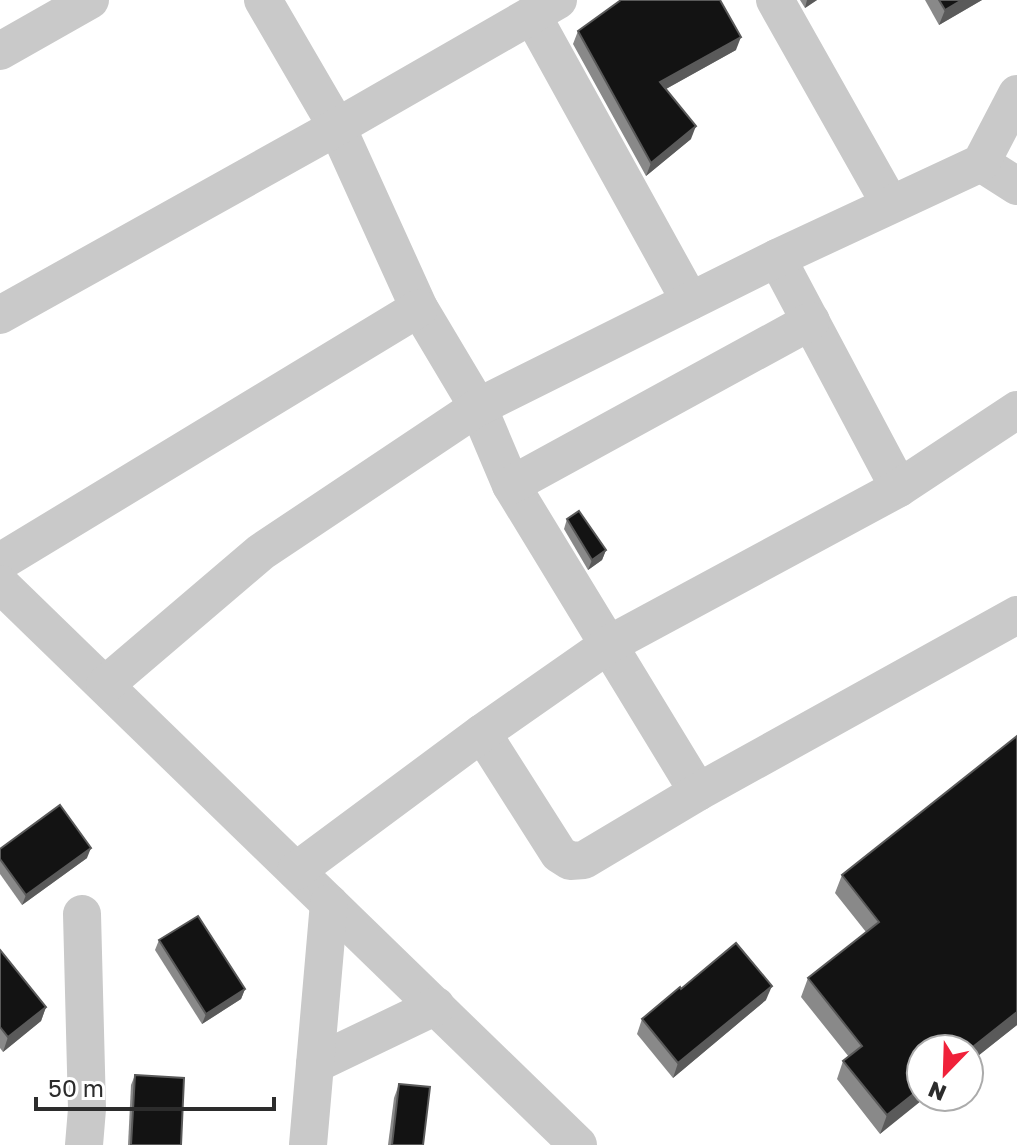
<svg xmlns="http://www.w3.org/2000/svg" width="1017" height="1145" font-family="'Golos Text',sans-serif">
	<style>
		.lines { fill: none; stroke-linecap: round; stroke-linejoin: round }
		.street { stroke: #c9c9c9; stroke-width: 38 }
		.wall { fill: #898989 }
		.shaded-wall { fill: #5a5a5a }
		.building { fill: #131313; stroke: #5a5a5a; stroke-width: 2 }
	</style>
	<rect width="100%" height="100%" fill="#fff"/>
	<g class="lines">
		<g class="street">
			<polyline points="263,0 337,127 419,308 478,407 511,485 698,792"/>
			<polyline points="775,0 890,204"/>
			<polyline points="532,15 690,301"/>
			<polyline points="0,51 90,0"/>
			<polyline points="981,163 1017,186"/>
			<polyline points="777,258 899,488"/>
			<polyline points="0,315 337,127 558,0"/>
			<polyline points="511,485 811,321"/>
			<polyline points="0,562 419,308"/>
			<polyline points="0,584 578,1145"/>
			<polyline points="105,685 261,552 478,407 777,258 981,163 1017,94"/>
			<polyline points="482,733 559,854 570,861 584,860 698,792 1017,615"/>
			<polyline points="296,871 482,733 608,645 899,488 1017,410"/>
			<polyline points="82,914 87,1109 84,1145"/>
			<polyline points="315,1064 436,1006"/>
			<polyline points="308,1145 329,903"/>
		</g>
	</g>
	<g class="wall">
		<polygon points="800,0 817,0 805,8"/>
		<polygon points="925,0 982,0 939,25"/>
		<polygon points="578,31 736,50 666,89 691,139 646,176 573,44"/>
		<polygon points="567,519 606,550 602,560 588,570 564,529"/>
		<polygon points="1017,736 1017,1025 969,1063 969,1049 880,1134 837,1079 843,1061 849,1057 801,997 808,978 866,932 835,893 842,875"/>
		<polygon points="0,849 87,858 22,905 0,874"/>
		<polygon points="159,940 245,989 241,999 202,1024 155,950"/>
		<polygon points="0,950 46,1007 41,1021 3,1052 0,1048"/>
		<polygon points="681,989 766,1000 673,1078 637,1034 642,1019"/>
		<polygon points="135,1075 181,1145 128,1145 131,1085"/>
		<polygon points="399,1084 423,1145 388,1145 394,1098"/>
	</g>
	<g class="shaded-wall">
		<polygon points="807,0 817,0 805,8"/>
		<polygon points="962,0 982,0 939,25 945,10"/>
		<polygon points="741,37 736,50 655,95 660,82"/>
		<polygon points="696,126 691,139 646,176 651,163"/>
		<polygon points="606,550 602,560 588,570 592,560"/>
		<polygon points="91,848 87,858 22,905 26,895"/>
		<polygon points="772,986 766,1000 673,1078 678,1063"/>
		<polygon points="245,989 241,999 202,1024 206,1014"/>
		<polygon points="46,1007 41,1021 3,1052 8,1037"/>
		<polygon points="1017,1012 1017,1025 969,1063 969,1050"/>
		<polygon points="921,1088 921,1097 926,1097 880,1134 887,1115"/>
	</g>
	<g class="building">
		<polygon points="621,0 720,0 741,37 660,82 696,126 651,163 578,31"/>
		<polygon points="939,0 962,0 945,10"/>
		<polygon points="579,511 606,550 592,560 567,519"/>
		<polygon points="1017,736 1017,1012 969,1050 969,1049 921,1049 921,1088 887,1115 843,1061 862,1046 808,978 879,922 842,875"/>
		<polygon points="60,805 91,848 26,895 0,859 0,849"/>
		<polygon points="198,916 245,989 206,1014 159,940"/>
		<polygon points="736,943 772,986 678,1063 642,1019 680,987 681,989"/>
		<polygon points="0,950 46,1007 8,1037 0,1027"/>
		<polygon points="135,1075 184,1078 181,1145 131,1145"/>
		<polygon points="399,1084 430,1087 423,1145 392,1145"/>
	</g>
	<g transform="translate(945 1073) rotate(203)"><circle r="38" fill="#ffffff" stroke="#ababab" stroke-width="2"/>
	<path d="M0-6L14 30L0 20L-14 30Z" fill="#f0213a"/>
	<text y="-12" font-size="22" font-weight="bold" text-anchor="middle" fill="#2c2c2c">N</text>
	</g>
	<path d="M36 1097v12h238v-12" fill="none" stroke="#2c2c2c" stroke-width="4"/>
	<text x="48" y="1097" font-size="24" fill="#2c2c2c" stroke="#ffffff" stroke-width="6" paint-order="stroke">50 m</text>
</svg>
